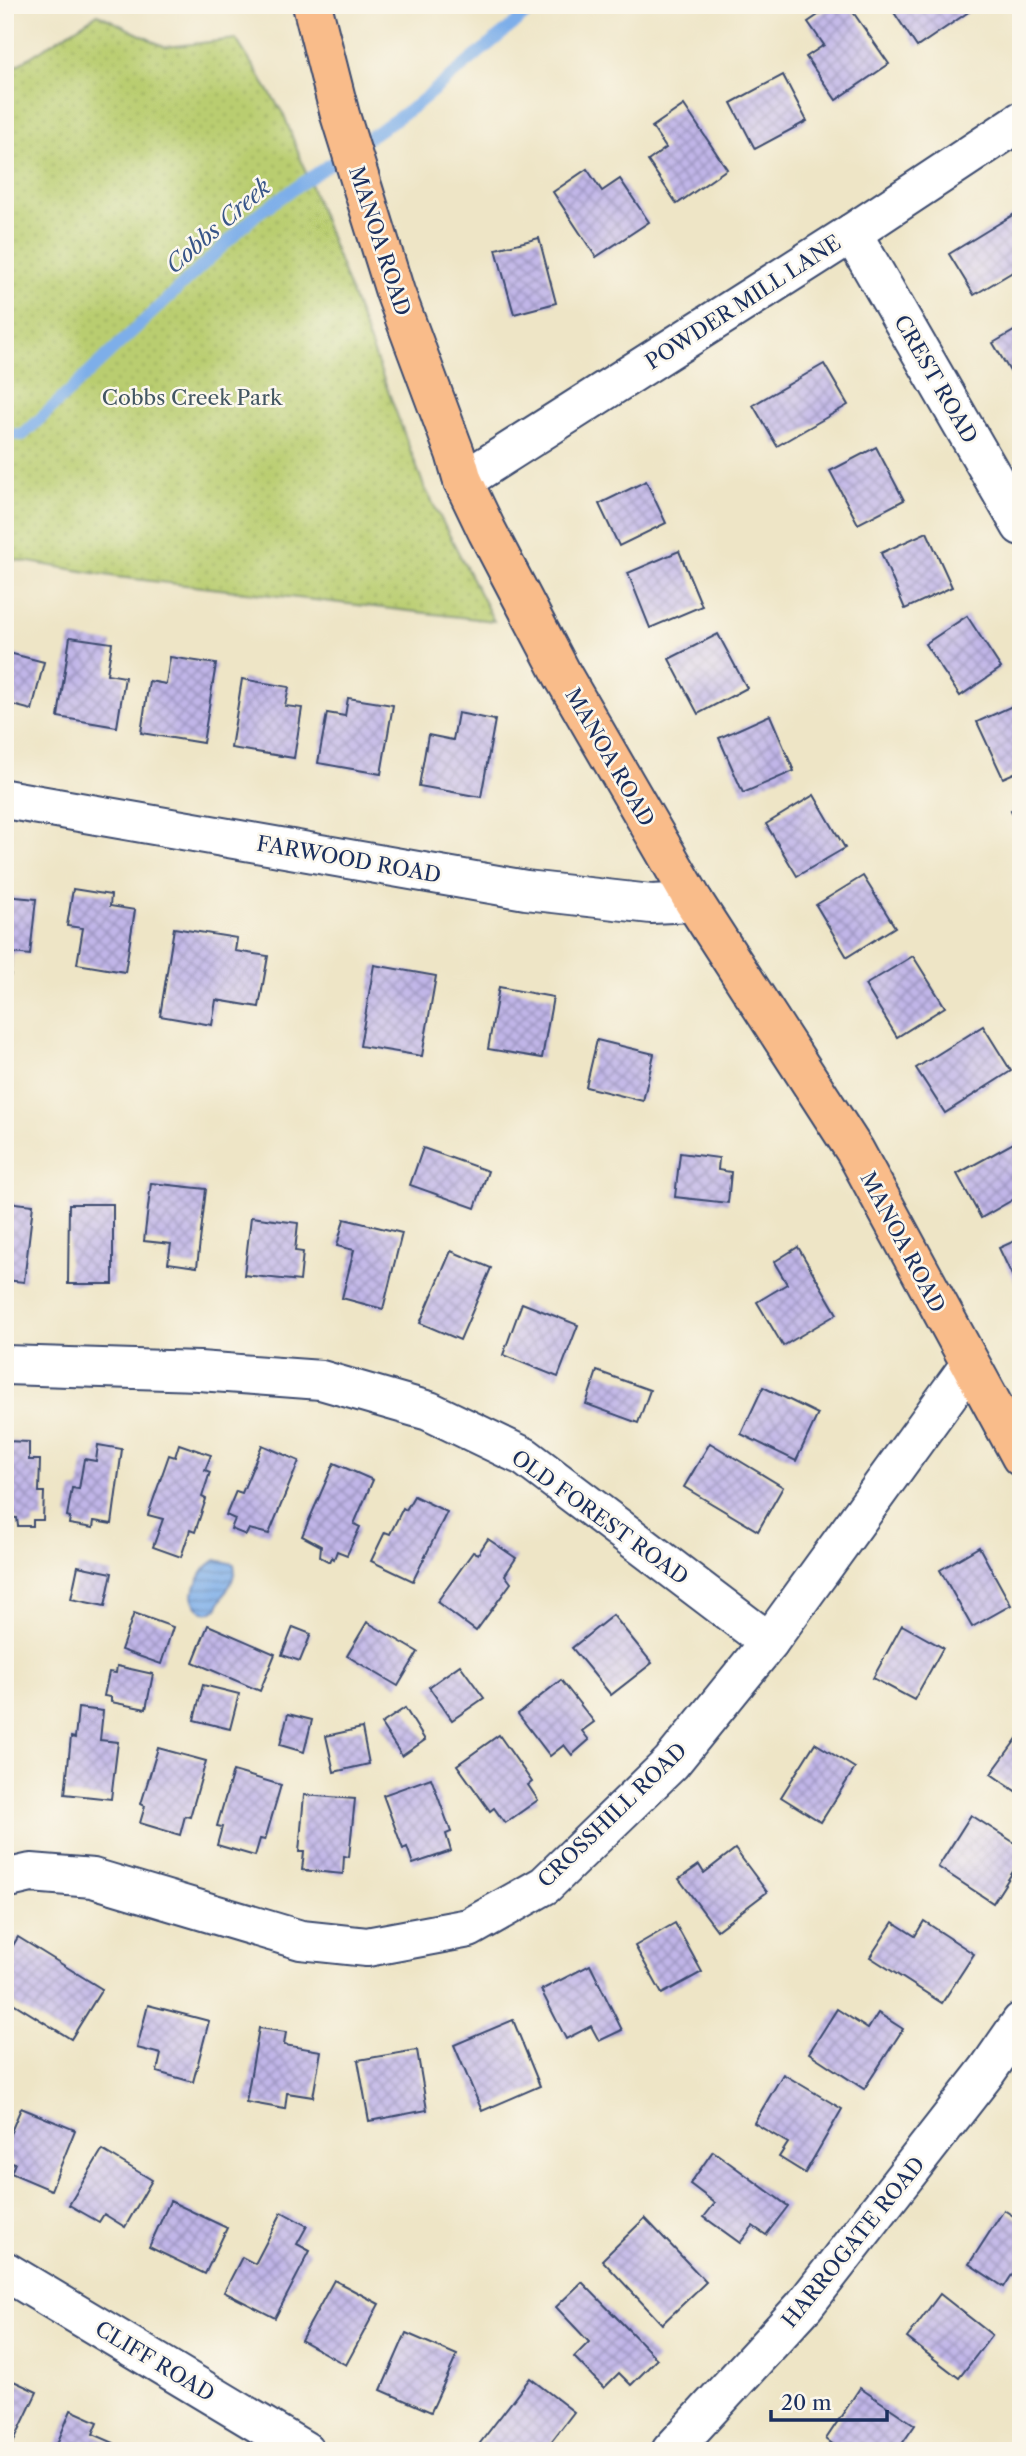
<svg xmlns="http://www.w3.org/2000/svg" width="1026" height="2456" font-family="'Libre Caslon Text',serif">
	<style>
		.green { fill: url(#green-dots); stroke: #6a7e67; stroke-width: 2 }
		.water { fill: url(#water-rules); stroke: #4c6ea4; stroke-width: 2 }
		.lines { fill: none; stroke-linecap: round; stroke-linejoin: round }
		.stream { stroke: #7daee9; stroke-width: 12 }
		.building { fill: url(#building-cross-hatch) }
		.minor-casing { stroke: #3b4a6e; stroke-width: 42 }
		.major-casing { stroke: #3b4a6e; stroke-width: 42 }
		.minor { stroke: #fff; stroke-width: 38 }
		.major { stroke: #f9bc8a; stroke-width: 38 }
		.labels { text-anchor: middle; dominant-baseline: central; stroke-width: 5; stroke-linejoin: round; paint-order: stroke }
		.street-label { font-size: 21px; fill: #1b2f5e; stroke: #fbf7ec }
		.park-label { font-size: 21px; fill: #425662; stroke: #fbf7ec }
		.water-label { font-size: 23px; font-style: italic; fill: #385588; stroke: #fbf7ec }
	</style>
	<defs>
		<pattern id="green-dots" width="8" height="8" patternUnits="userSpaceOnUse" patternTransform="scale(1.75)"><rect width="8" height="8" fill="#b9cd70"/><path d="M2 2h.1M6 6h.1" fill="none" stroke="#9eb063" stroke-width="1.8" stroke-linecap="round"/></pattern>
		<pattern id="water-rules" width="6" height="5" patternUnits="userSpaceOnUse" patternTransform="scale(1.75)"><rect width="6" height="5" fill="#7daee9"/><path d="M0 2.5h6" fill="none" stroke="#668ec0"/></pattern>
		<pattern id="building-cross-hatch" width="8" height="8" patternUnits="userSpaceOnUse" patternTransform="scale(1.75)"><rect width="8" height="8" fill="#c1b6e8"/><path d="M0 0l8 8M0 8l8-8" fill="none" stroke="#9c94bf"/></pattern>
	</defs>
	<rect width="100%" height="100%" fill="#fbf7ec"/>
	<filter id="ink" filterUnits="userSpaceOnUse"><feTurbulence type="fractalNoise" baseFrequency=".0143" numOctaves="2"/><feDisplacementMap in="SourceGraphic" scale="14" xChannelSelector="R" yChannelSelector="G"/><feConvolveMatrix kernelMatrix="1 2 1 2 8 2 1 2 1" color-interpolation-filters="sRGB"/></filter>
	<filter id="wash" filterUnits="userSpaceOnUse"><feTurbulence type="fractalNoise" baseFrequency=".00686" numOctaves="4" result="noise"/><feDisplacementMap in="SourceGraphic" scale="28" xChannelSelector="R" yChannelSelector="G"/><feGaussianBlur stdDeviation="1.57" result="paint"/><feColorMatrix in="noise" values="0 0 0 0 0 0 0 0 0 0 0 0 0 0 0 0 0 1.4 0 .05"/><feComposite in="paint" operator="in"/></filter>
	<g filter="url(#wash)">
		<rect width="100%" height="100%" fill="#eee5c6"/>
		<polygon class="green" points="98,14 165,47 236,39 284,115 424,486 494,621 117,577 5,558 5,73"/>
		<path class="water" d="M216,1560L234,1564L235,1571L232,1581L217,1608C205,1619 194,1607 192,1595C198,1581 202,1567 216,1560Z"/>
		<g class="lines">
			<polyline class="stream" points="5,434 23,435 257,214 415,106 537,5"/>
		</g>
		<g id="blocks">
			<g class="building">
				<polygon points="833,5 848,5 889,64 836,100 806,57 824,45 808,22"/>
				<polygon points="889,5 966,5 970,11 917,47"/>
				<polygon points="783,75 807,121 755,149 731,103"/>
				<polygon points="684,105 727,169 677,204 648,161 666,148 652,127"/>
				<polygon points="587,169 602,191 620,179 649,222 596,257 553,192"/>
				<polygon points="1021,210 1021,267 974,295 949,254"/>
				<polygon points="539,238 556,303 514,314 496,249"/>
				<polygon points="1021,327 1021,381 1017,383 993,343"/>
				<polygon points="824,364 848,405 777,446 753,405"/>
				<polygon points="876,447 904,500 858,524 830,471"/>
				<polygon points="646,481 666,523 619,546 599,504"/>
				<polygon points="927,532 952,587 905,609 881,553"/>
				<polygon points="679,551 702,606 650,628 628,573"/>
				<polygon points="967,616 1001,668 960,696 925,644"/>
				<polygon points="718,634 747,688 698,714 669,659"/>
				<polygon points="70,637 112,643 107,674 125,677 117,727 58,717"/>
				<polygon points="5,652 44,662 32,710 5,703"/>
				<polygon points="170,657 216,664 203,743 141,733 149,681 166,684"/>
				<polygon points="242,679 289,687 285,706 302,708 294,758 231,748"/>
				<polygon points="348,698 393,705 381,774 318,763 327,713 345,716"/>
				<polygon points="1021,702 1021,770 1003,778 977,722"/>
				<polygon points="458,713 495,720 481,797 419,786 428,735 453,740"/>
				<polygon points="770,715 794,771 743,793 719,738"/>
				<polygon points="814,795 845,848 797,876 766,824"/>
				<polygon points="1021,806 1021,834 1011,810"/>
				<polygon points="863,876 895,927 847,957 816,905"/>
				<polygon points="73,889 111,895 110,906 135,910 125,972 77,964 83,928 67,926"/>
				<polygon points="5,896 36,899 30,955 13,953 7,1003"/>
				<polygon points="174,928 237,938 235,951 268,956 259,1007 216,1000 212,1025 160,1016"/>
				<polygon points="913,956 945,1007 897,1037 865,985"/>
				<polygon points="374,965 436,976 422,1056 360,1046"/>
				<polygon points="499,987 553,997 542,1058 488,1049"/>
				<polygon points="983,1026 1011,1071 945,1113 916,1068"/>
				<polygon points="597,1040 654,1054 643,1101 586,1087"/>
				<polygon points="1017,1141 1021,1147 1021,1195 981,1218 957,1174"/>
				<polygon points="423,1148 488,1171 475,1208 410,1185"/>
				<polygon points="680,1153 719,1158 718,1170 731,1172 728,1203 675,1197"/>
				<polygon points="151,1183 206,1189 197,1267 168,1263 171,1244 144,1241"/>
				<polygon points="5,1202 33,1205 24,1282 5,1280"/>
				<polygon points="69,1204 113,1204 113,1284 68,1284"/>
				<polygon points="251,1217 298,1223 295,1251 303,1252 300,1281 244,1275"/>
				<polygon points="344,1219 402,1233 383,1309 342,1298 354,1250 337,1246"/>
				<polygon points="1021,1238 1021,1294 999,1248"/>
				<polygon points="798,1247 837,1314 783,1346 757,1302 787,1284 774,1262"/>
				<polygon points="451,1251 491,1268 460,1340 420,1323"/>
				<polygon points="522,1303 578,1325 558,1377 503,1355"/>
				<polygon points="597,1371 650,1390 638,1423 586,1404"/>
				<polygon points="763,1387 818,1414 796,1461 741,1434"/>
				<polygon points="5,1441 29,1442 29,1460 40,1460 39,1492 44,1492 43,1520 33,1520 33,1526 18,1526 17,1518 5,1517"/>
				<polygon points="710,1443 783,1487 758,1531 684,1487"/>
				<polygon points="179,1444 211,1455 205,1470 210,1472 202,1497 206,1499 195,1532 190,1530 181,1557 153,1547 163,1519 148,1515 169,1455 175,1457"/>
				<polygon points="98,1445 122,1449 112,1524 94,1521 93,1528 69,1524 70,1517 67,1516 72,1488 79,1489 84,1459 96,1461"/>
				<polygon points="262,1445 299,1461 269,1534 249,1529 246,1535 231,1529 235,1519 226,1515 236,1491 242,1493"/>
				<polygon points="334,1463 373,1480 354,1524 360,1527 347,1555 337,1551 334,1559 332,1557 330,1562 320,1557 321,1546 302,1536"/>
				<polygon points="414,1496 447,1512 413,1581 371,1561 385,1532 390,1534 403,1508 406,1510"/>
				<polygon points="488,1539 516,1558 505,1575 511,1583 476,1631 437,1602 473,1552 478,1554"/>
				<polygon points="979,1547 1011,1605 972,1627 940,1570"/>
				<polygon points="78,1566 112,1573 105,1606 71,1599"/>
				<polygon points="134,1613 173,1627 161,1664 121,1650"/>
				<polygon points="613,1615 652,1663 611,1695 572,1648"/>
				<polygon points="367,1622 418,1652 398,1686 347,1656"/>
				<polygon points="208,1625 275,1654 260,1691 193,1662"/>
				<polygon points="902,1625 943,1648 914,1700 873,1678"/>
				<polygon points="293,1627 311,1634 300,1661 282,1655"/>
				<polygon points="460,1665 484,1698 452,1720 429,1687"/>
				<polygon points="117,1666 153,1674 146,1709 111,1702 111,1697 104,1696 109,1672 116,1673"/>
				<polygon points="561,1680 594,1722 582,1731 589,1740 572,1755 564,1745 550,1756 518,1714"/>
				<polygon points="203,1685 239,1694 230,1729 194,1720"/>
				<polygon points="78,1708 103,1711 100,1740 118,1742 111,1799 65,1794 71,1737 75,1738"/>
				<polygon points="405,1708 425,1740 402,1756 381,1724"/>
				<polygon points="288,1714 312,1720 304,1752 280,1745"/>
				<polygon points="362,1728 369,1764 334,1772 326,1736"/>
				<polygon points="1021,1733 1021,1795 991,1774"/>
				<polygon points="499,1735 532,1782 528,1785 538,1800 505,1823 494,1808 490,1811 457,1765"/>
				<polygon points="815,1743 855,1768 821,1822 781,1797"/>
				<polygon points="158,1748 206,1761 190,1817 185,1816 180,1835 140,1823 145,1806 141,1804"/>
				<polygon points="233,1771 281,1785 265,1840 260,1839 255,1856 217,1845 222,1827 217,1826"/>
				<polygon points="431,1778 451,1832 446,1834 451,1851 413,1864 407,1847 403,1849 383,1795"/>
				<polygon points="304,1795 355,1799 349,1857 344,1856 343,1874 302,1870 304,1852 299,1852"/>
				<polygon points="971,1815 1021,1847 1021,1859 993,1903 938,1867"/>
				<polygon points="735,1849 767,1892 717,1930 679,1879 699,1865 704,1873"/>
				<polygon points="924,1921 974,1954 942,2003 870,1957 893,1922 915,1936"/>
				<polygon points="675,1923 702,1972 662,1994 635,1946"/>
				<polygon points="18,1937 102,1989 71,2039 5,1998 5,1959"/>
				<polygon points="590,1965 622,2030 599,2041 591,2026 566,2039 541,1990"/>
				<polygon points="148,2005 209,2021 193,2082 157,2072 161,2054 137,2048"/>
				<polygon points="837,2009 868,2029 878,2013 903,2029 864,2089 809,2053"/>
				<polygon points="513,2020 540,2086 482,2111 454,2045"/>
				<polygon points="259,2028 286,2032 284,2045 321,2051 313,2097 287,2093 285,2109 246,2102"/>
				<polygon points="417,2050 427,2110 369,2121 358,2060"/>
				<polygon points="783,2074 842,2109 805,2173 779,2157 788,2143 754,2123"/>
				<polygon points="21,2108 75,2130 51,2190 11,2173 15,2163 5,2160 5,2146"/>
				<polygon points="102,2150 152,2180 125,2227 104,2214 99,2222 69,2205"/>
				<polygon points="713,2151 788,2206 766,2235 753,2226 740,2243 704,2217 715,2203 690,2184"/>
				<polygon points="170,2201 227,2228 205,2274 149,2247"/>
				<polygon points="1004,2210 1021,2221 1021,2274 1015,2270 1004,2287 969,2264"/>
				<polygon points="282,2212 307,2226 297,2244 310,2251 275,2318 224,2292 242,2257 255,2264"/>
				<polygon points="645,2218 706,2282 662,2324 602,2260"/>
				<polygon points="334,2280 379,2304 346,2365 301,2340"/>
				<polygon points="582,2282 657,2359 631,2385 619,2373 604,2388 574,2357 589,2342 556,2307"/>
				<polygon points="940,2294 992,2335 959,2378 907,2338"/>
				<polygon points="406,2333 457,2355 431,2412 381,2390"/>
				<polygon points="5,2377 37,2392 9,2451 5,2451"/>
				<polygon points="530,2378 574,2412 544,2451 482,2451 477,2447"/>
				<polygon points="860,2388 915,2425 897,2451 842,2451 826,2439"/>
				<polygon points="71,2410 98,2422 93,2434 114,2443 111,2451 54,2451"/>
			</g>
		</g>
	</g>
	<g filter="url(#ink)">
		<use href="#blocks" fill-opacity="0" stroke="#3b4a6e" stroke-width="2"/>
		<g class="lines">
			<defs>
				<g id="minor">
					<polyline points="852,233 1021,526"/>
					<polyline points="463,481 852,233 1021,121"/>
					<polyline points="5,799 526,890 651,904 694,902"/>
					<polyline points="5,1365 199,1371 321,1380 429,1411 525,1457 769,1642"/>
					<polyline points="5,1879 31,1873 93,1878 301,1940 367,1947 469,1928 545,1885 671,1763 769,1642 969,1366"/>
					<polyline points="5,2271 305,2451"/>
					<polyline points="671,2451 804,2306 987,2071 1021,2022"/>
				</g>
				<polyline id="major" points="312,5 340,115 395,292 455,453 463,481 487,531 563,676 694,902 855,1151 1021,1457"/>
			</defs>
			<use href="#minor" class="minor-casing"/>
			<use href="#major" class="major-casing"/>
			<use href="#minor" class="minor"/>
			<use href="#major" class="major"/>
		</g>
	</g>
	<g class="labels">
		<g class="street-label">
			<text transform="translate(380 241) rotate(72)">MANOA ROAD</text>
			<text transform="translate(743 302) rotate(-33)">POWDER MILL LANE</text>
			<text transform="translate(936 379) rotate(60)">CREST ROAD</text>
			<text transform="translate(610 757) rotate(60)">MANOA ROAD</text>
			<text transform="translate(349 859) rotate(10)">FARWOOD ROAD</text>
			<text transform="translate(903 1242) rotate(62)">MANOA ROAD</text>
			<text transform="translate(600 1517) rotate(36)">OLD FOREST ROAD</text>
			<text transform="translate(612 1815) rotate(-44)">CROSSHILL ROAD</text>
			<text transform="translate(853 2242) rotate(-51)">HARROGATE ROAD</text>
			<text transform="translate(155 2361) rotate(31)">CLIFF ROAD</text>
		</g>
		<g class="park-label">
			<text x="192" y="397">Cobbs Creek Park</text>
		</g>
		<g class="water-label">
			<text transform="translate(218 226) rotate(-41)">Cobbs Creek</text>
		</g>
	</g>
	<rect width="1026" height="2456" fill="none" stroke="#fbf7ec" stroke-width="28"/>
	<path d="M771 2410v10h116v-10" fill="none" stroke="#1b2f5e" stroke-width="3.5"/>
	<text x="781" y="2410" font-size="21" fill="#1b2f5e" stroke="#fbf7ec" stroke-width="5" paint-order="stroke">20 m</text>
</svg>
